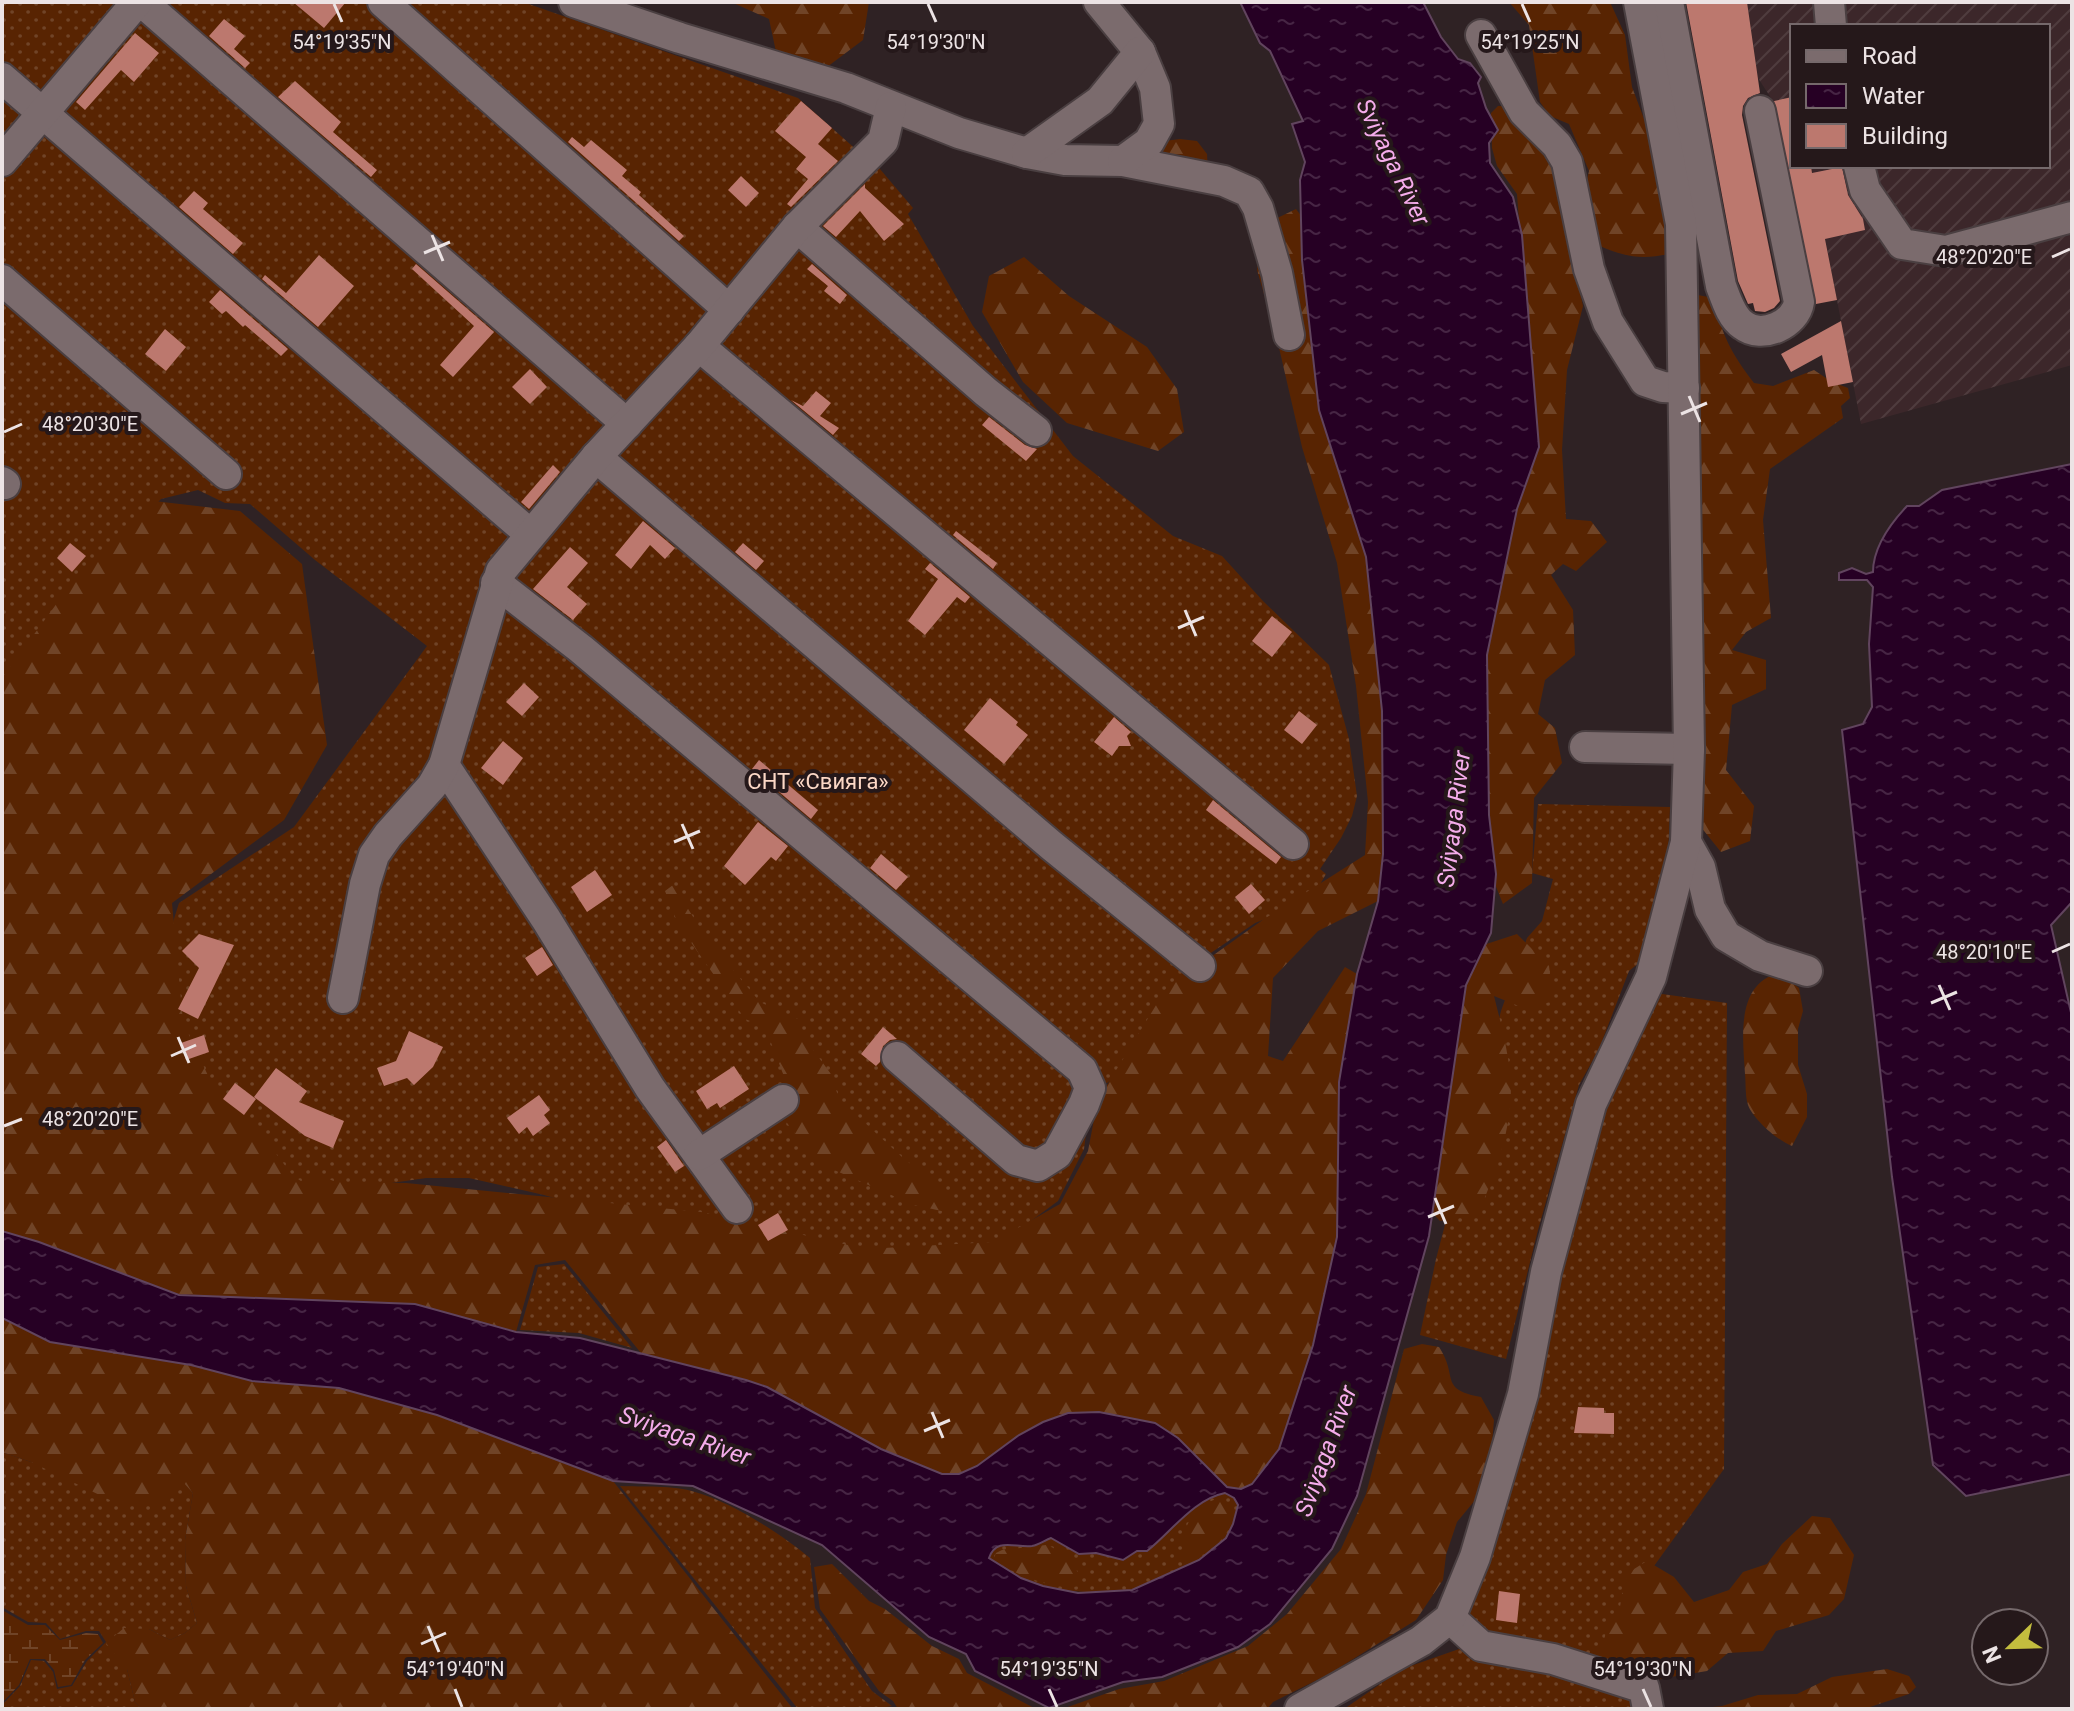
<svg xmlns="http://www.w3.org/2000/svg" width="2074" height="1711" font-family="Roboto,sans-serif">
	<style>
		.industrial { fill: url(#industrial-furrows) }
		.grass { fill: url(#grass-dots) }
		.forest { fill: url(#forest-firs) }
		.wetland { fill: url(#wetland-marsh) }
		.water { fill: url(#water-ripples); stroke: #61445e; stroke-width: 2; fill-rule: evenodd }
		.building { fill: #bc786e }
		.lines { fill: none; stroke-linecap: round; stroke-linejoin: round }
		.minor-casing { stroke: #4a3f41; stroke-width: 34 }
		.minor { stroke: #7b6b6d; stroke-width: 30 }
		.ticks { fill: none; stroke: #ece3e4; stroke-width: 3 }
		.labels { text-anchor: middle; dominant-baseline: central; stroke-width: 8; stroke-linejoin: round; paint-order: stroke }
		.park-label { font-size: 22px; fill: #fcd8c6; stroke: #25181a }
		.water-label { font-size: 24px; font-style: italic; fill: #f5aceb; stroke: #25181a }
		.ticks-label { font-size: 20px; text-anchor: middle; fill: #ece3e4; stroke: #25181a; stroke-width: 8; stroke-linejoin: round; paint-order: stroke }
	</style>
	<defs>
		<pattern id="industrial-furrows" width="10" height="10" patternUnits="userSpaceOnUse" patternTransform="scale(2)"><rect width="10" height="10" fill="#3c272a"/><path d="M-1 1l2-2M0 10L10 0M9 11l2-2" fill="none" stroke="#4f3c3e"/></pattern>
		<pattern id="grass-dots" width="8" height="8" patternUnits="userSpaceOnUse" patternTransform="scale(2)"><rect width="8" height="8" fill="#582402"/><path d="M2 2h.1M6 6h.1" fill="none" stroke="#704427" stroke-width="1.8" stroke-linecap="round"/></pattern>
		<pattern id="forest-firs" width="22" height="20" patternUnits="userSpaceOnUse" patternTransform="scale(2)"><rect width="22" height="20" fill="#582402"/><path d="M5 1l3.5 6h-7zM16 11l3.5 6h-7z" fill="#704427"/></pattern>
		<pattern id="wetland-marsh" width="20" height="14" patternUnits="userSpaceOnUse" patternTransform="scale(2)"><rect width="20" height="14" fill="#582402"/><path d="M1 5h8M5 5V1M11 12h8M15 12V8" fill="none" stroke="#704427"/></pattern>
		<pattern id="water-ripples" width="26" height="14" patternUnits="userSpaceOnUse" patternTransform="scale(2)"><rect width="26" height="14" fill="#260024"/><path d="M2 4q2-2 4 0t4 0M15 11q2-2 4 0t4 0" fill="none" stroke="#462544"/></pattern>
	</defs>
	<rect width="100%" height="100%" fill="#2f2224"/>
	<polygon class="industrial" points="1747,2 2072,2 2072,365 1861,424 1811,166 2048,166 2048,26 1792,26 1792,97 1773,101 1758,78"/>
	<g class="grass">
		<polygon points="2,2 523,2 798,98 859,152 874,162 913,208 908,214 973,326 1073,456 1173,536 1222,556 1263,601 1329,665 1349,739 1357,796 1352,816 1341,838 1320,869 1326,874 1310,902 1255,923 1199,961 1118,1075 1107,1083 1102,1082 1087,1127 1084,1149 1058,1201 997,1246 865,1255 731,1249 544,1195 469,1178 426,1178 343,1190 302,1191 186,1063 167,941 179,903 294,827 427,646 315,560 250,504 225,503 198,490 161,499 102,564 2,691"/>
		<polygon points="1538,804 1670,807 1668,857 1640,962 1629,971 1599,1049 1579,1085 1538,1230 1506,1359 1420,1335 1436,1259 1501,1011 1527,938 1542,921 1553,879 1532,873"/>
		<polygon points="1655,993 1727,1003 1724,1469 1636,1591 1639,1709 1344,1709 1402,1669 1459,1649 1494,1503 1591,1148"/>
		<polygon points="564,1264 632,1348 579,1333 520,1330 538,1267"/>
		<polygon points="2,1452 31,1462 183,1481 193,1493 185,1540 186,1586 197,1623 185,1633 170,1640 149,1629 127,1669 135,1702 142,1709 2,1709 2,1705 20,1686 31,1660 44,1661 53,1672 57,1689 72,1686 87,1661 106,1642 99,1631 86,1631 60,1639 46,1623 28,1622 2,1607"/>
		<path d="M620,1486C642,1487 674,1485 695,1492C732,1502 781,1534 810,1558L815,1608L872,1691L892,1706L878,1709H798Z"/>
		<path d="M1225,1493L1234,1498L1238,1505C1235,1516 1233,1530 1225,1539C1207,1560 1156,1586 1129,1590C1087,1596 1020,1591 989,1559C996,1537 1015,1548 1032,1546C1039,1545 1045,1540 1052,1538L1079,1554L1096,1553L1123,1560L1138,1551H1147C1171,1532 1194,1500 1225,1493Z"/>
	</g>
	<g class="forest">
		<polygon points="731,2 869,2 863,40 823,70 778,61 769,19"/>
		<path d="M1509,2H1610L1625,35L1632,87L1661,164L1672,222L1668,254C1638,261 1620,255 1593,243L1583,197L1589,171L1569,124L1550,116L1540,102L1529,25Z"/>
		<polygon points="1498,106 1504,106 1533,138 1552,166 1583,306 1567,370 1562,450 1566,519 1591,521 1607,542 1576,571 1563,564 1551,575 1573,610 1575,655 1545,680 1538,714 1555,728 1562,763 1534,798 1532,883 1503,904 1476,837 1468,582 1526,310 1517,194 1497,166 1492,148 1491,113"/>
		<polygon points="1180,139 1197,141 1207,154 1208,173 1190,183 1153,149 1165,141"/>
		<polygon points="1296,209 1302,217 1302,260 1319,410 1366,557 1382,711 1383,854 1378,901 1318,931 1273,978 1268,1056 1283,1061 1345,967 1357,974 1339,1082 1337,1237 1313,1345 1279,1449 1252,1484 1241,1489 1227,1487 1178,1438 1155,1423 1020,1435 977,1466 959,1475 942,1474 881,1450 746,1380 641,1353 565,1260 535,1265 516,1332 415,1304 179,1295 39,1242 2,1231 2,678 63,595 154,501 240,511 302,564 327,745 284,820 172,903 183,1022 211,1082 271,1147 293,1176 301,1181 321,1176 336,1182 406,1183 701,1212 866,1249 993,1242 1060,1204 1088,1151 1096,1109 1104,1090 1166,989 1264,919 1365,855 1368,802 1356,686 1337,563 1302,447 1277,339 1257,270 1263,225"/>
		<polygon points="1024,257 1069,296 1147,347 1177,389 1184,432 1158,451 1067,423 1023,382 982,312 989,276"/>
		<path d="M1698,295L1713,298C1722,335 1731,353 1754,383L1773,386L1814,370L1832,382L1848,388L1850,398L1841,406L1843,418L1770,469L1763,520L1771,618L1746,632L1732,650L1766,660V689L1732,705L1726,770L1754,806L1750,841L1721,852L1692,816L1695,327Z"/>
		<polygon points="673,885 707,939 760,1002 798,1019 805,1039 831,1074 839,1099 902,1157 957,1201 951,1213 914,1205 816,1162 773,1104 785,1079 765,1027 745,1019 678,924 665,891"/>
		<path d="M1517,934L1549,966L1553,1001L1526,1009L1494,996C1503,1032 1514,1071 1510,1108C1506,1146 1492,1180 1478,1215L1440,1221L1409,1189L1465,951Z"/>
		<path d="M1779,973L1799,988L1803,1011L1798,1029V1065L1807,1094V1117L1792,1146C1778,1141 1753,1119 1748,1105C1745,1096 1746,1083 1745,1074C1743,1039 1735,984 1779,973Z"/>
		<polygon points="2,1318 50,1342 191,1365 252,1381 339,1388 437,1415 613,1481 793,1709 562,1709 560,1707 554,1709 142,1709 135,1702 127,1669 106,1643 124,1628 149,1629 170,1640 185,1633 197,1623 186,1586 185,1540 193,1493 183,1482 159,1505 112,1501 31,1462 2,1452"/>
		<path d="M1422,1344L1439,1347C1459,1377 1438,1389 1481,1397L1494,1420L1491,1455L1476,1499L1457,1522L1446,1555L1443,1580L1416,1620L1329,1674L1273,1702L1267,1709H1062L1119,1689L1164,1681L1248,1646L1287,1614L1341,1549L1366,1494L1404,1349Z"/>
		<path d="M1216,1499L1220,1500C1225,1505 1230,1510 1231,1517C1233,1536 1202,1561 1185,1558C1177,1533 1192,1508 1216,1499Z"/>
		<polygon points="1812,1516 1830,1518 1854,1555 1844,1599 1829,1615 1776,1631 1763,1651 1728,1653 1707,1671 1653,1680 1619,1671 1601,1656 1606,1631 1620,1607 1624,1581 1634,1569 1647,1561 1674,1577 1694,1602 1729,1590 1743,1572 1767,1564 1782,1544"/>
		<path d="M1046,1545C1061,1549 1079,1568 1083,1584C1065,1595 1007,1573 994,1558L996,1553L1002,1550Z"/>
		<polygon points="832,1564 869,1601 885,1609 932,1646 959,1659 967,1673 1036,1709 898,1709 893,1701 879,1691 820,1609 814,1567"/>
		<polygon points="1887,1669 1909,1676 1916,1687 1909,1694 1864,1709 1695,1709 1722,1706 1758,1695 1797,1694 1832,1677"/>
	</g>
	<polygon class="wetland" points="2,1610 28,1625 45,1625 60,1640 86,1633 98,1634 103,1643 85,1660 71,1685 58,1687 54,1670 45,1659 30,1659 19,1685 2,1703"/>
	<g class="water">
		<path d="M1240,2H1423L1441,37L1458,59L1470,63L1481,77L1478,83L1486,108L1498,130L1489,143L1490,163L1513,197L1522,235L1539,447L1517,509L1487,655L1489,815L1496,874L1491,933L1466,985L1429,1236L1357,1496L1332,1549L1270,1624L1238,1647L1162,1677L1123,1682L1049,1708L975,1671L966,1654L929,1637L822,1545L693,1486L613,1481L437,1415L339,1388L252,1381L191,1365L50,1342L2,1318V1231L39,1242L179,1295L415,1304L516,1332L580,1338L746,1380L767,1387L881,1449L942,1474H959L977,1466L1019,1435L1043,1422L1068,1413L1099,1412L1155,1423L1178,1438L1227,1487L1241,1489L1252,1484L1279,1449L1313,1345L1337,1237L1339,1082L1357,974L1378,901L1383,854L1382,711L1366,557L1319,410L1302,260L1300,180L1305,162L1292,124L1303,121L1270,51L1260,43ZM1225,1493L1234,1498L1238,1505L1233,1524L1226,1538L1199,1560L1132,1590L1078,1593L1043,1586L1021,1578L989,1558C996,1537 1015,1548 1032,1546C1039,1545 1045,1540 1051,1538L1079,1554L1096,1553L1123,1560L1137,1551H1147C1171,1532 1194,1499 1225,1493Z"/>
		<path d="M2072,464V902L2051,925L2072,1017V1474L1966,1496L1933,1465L1892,1177L1842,730L1863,724L1872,707L1869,644L1873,587L1867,580H1839V573L1852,568L1866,574L1873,572C1873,548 1891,523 1907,506H1919L1942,490Z"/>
	</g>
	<g class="building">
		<polygon points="293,2 346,2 324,28"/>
		<polygon points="1686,2 1747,2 1760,93 1748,98 1743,106 1742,115 1780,301 1774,308 1765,312 1755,311 1753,303 1748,304 1738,281"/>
		<polygon points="224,19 245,36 234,49 250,63 245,68 209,36"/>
		<polygon points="135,33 159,53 134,82 121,70 85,110 76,102"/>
		<polygon points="295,81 341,122 333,132 377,170 371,177 278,97"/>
		<polygon points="1792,97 1792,166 1811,166 1812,173 1842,167 1848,195 1863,219 1865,230 1825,239 1837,300 1816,304 1774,101"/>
		<polygon points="801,101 832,128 818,144 838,161 791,207 787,204 808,179 796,169 806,157 775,131"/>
		<polygon points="572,137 584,147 591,140 627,170 622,176 641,192 639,195 684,236 679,241 568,142"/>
		<polygon points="741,176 759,193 746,207 728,190"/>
		<polygon points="865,184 865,188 904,224 884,241 860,211 836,237 823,226"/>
		<polygon points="194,191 208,203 203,209 243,243 233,254 179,207"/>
		<polygon points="319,255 354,286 318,327 262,279 265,275 286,293"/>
		<polygon points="416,264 494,332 453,377 440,365 474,326 412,269"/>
		<polygon points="812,264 847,295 840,304 824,291 828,286 807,269"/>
		<polygon points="220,290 288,349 281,356 245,325 243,327 226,311 222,314 209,302"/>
		<polygon points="1841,321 1853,382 1828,387 1822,355 1791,372 1781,354"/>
		<polygon points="165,329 186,347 166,371 145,354"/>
		<polygon points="530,369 547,387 530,404 512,387"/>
		<polygon points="816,391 831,403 820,416 839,428 833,435 791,400 803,406"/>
		<polygon points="989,417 1025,445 1037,449 1026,461 982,425"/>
		<polygon points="553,465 560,472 529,509 521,502"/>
		<polygon points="643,521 675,548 665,559 650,545 631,569 615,555"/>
		<polygon points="956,531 997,563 993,569 953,535"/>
		<polygon points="70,543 86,556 72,572 57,558"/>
		<polygon points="743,543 764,561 756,570 735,552"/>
		<polygon points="570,547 588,563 567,587 587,604 573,620 533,589"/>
		<polygon points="930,563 970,597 965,603 957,597 925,635 908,621 938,579 925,569"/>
		<polygon points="1272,616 1292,632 1272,657 1252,641"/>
		<polygon points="524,683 539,697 522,716 506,702"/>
		<polygon points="990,698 1018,722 1016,725 1028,735 1004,764 964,730"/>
		<polygon points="1299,711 1317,725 1302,744 1284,730"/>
		<polygon points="1114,717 1131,732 1127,736 1131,746 1119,746 1112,756 1094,742"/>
		<polygon points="503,741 523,758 503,785 481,768"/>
		<polygon points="759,760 818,810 811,819 752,769"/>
		<polygon points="1213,800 1281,857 1276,864 1206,810"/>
		<polygon points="758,822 788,846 776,861 771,857 745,885 724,866"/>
		<polygon points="881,854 908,877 896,890 870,868"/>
		<polygon points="595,870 612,895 587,912 571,887"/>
		<polygon points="1251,884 1265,900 1249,914 1235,897"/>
		<polygon points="199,934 234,945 198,1019 178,1009 199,968 182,951"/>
		<polygon points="542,947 553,965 537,976 525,958"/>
		<polygon points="883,1027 897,1039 890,1040 883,1046 880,1062 876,1066 861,1054"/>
		<polygon points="409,1031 443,1047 433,1067 414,1085 407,1078 384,1086 377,1068 396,1061"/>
		<polygon points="204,1035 209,1052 186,1060 181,1043"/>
		<polygon points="734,1066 749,1089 720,1108 717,1103 707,1109 696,1091"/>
		<polygon points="276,1068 307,1091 299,1102 344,1121 333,1148 305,1136 254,1097"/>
		<polygon points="235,1083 256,1099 244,1115 223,1099"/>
		<polygon points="539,1095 550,1110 544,1115 550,1123 533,1136 527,1127 519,1134 507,1118"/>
		<polygon points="666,1140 684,1166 675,1172 657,1147"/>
		<polygon points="778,1213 788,1230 768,1241 758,1225"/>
		<polygon points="1578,1407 1604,1408 1604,1413 1614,1413 1614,1434 1574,1433"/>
		<polygon points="1499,1591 1520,1594 1517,1623 1496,1620"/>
	</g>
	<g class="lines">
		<defs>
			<g id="minor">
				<polyline points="142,2 627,424"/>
				<polyline points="383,2 729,310"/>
				<polyline points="574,2 680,38 846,88 959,133 1027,153 1065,160 1123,161 1224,181 1249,192 1258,208 1277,273 1289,335"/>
				<polyline points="1099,2 1140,52 1155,88 1159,124 1149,142 1123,161"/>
				<path d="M1668,2L1721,286C1726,299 1731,317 1743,325C1762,340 1796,324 1799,302L1760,111"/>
				<polyline points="1829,2 1831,26"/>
				<polyline points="1481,35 1524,112 1557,145 1567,162 1589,269 1608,322 1645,381 1663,387 1684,388"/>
				<polyline points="2,78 530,534"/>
				<polyline points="1027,153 1100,101 1140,52"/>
				<polyline points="2,161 137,2"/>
				<polyline points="1859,166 1865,190 1902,244 1946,251 2072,217"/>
				<polyline points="797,227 986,392 1036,431"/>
				<polyline points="2,280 226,474"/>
				<polyline points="699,346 1293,844"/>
				<polyline points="596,457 1052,846 1200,966"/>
				<polyline points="2,482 5,484"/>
				<polyline points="496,583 581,649 1082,1070 1090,1088 1084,1104 1057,1154 1038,1166 1016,1160 897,1057"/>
				<polyline points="1585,747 1689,749"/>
				<polyline points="444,765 546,919 650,1088 737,1208"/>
				<polyline points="1686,842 1700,867 1710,909 1726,936 1760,956 1807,971"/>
				<polyline points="343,998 365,884 374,855 388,835 432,786 444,765 501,571 596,457 699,346 797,227 883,141 891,107"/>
				<polyline points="699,1155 783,1100"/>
				<polyline points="1450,1618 1481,1646 1553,1659 1644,1688 1648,1709"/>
				<polyline points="1300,1709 1421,1641 1450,1618 1475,1557 1523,1394 1546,1272 1591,1104 1651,977 1686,842 1689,749 1681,224 1639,2"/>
			</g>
		</defs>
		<use href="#minor" class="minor-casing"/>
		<use href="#minor" class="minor"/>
	</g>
	<path class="ticks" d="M334,4L342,22M928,4L936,22M1522,4L1530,22M432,235L443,261M424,253L450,242M2052,257L2070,249M1689,396L1700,422M1681,414L1707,403M4,432L22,424M1185,610L1196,636M1178,628L1204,617M682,824L693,849M674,842L700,831M2052,952L2070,944M1939,985L1950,1010M1931,1003L1957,992M178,1037L189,1063M171,1056L196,1045M4,1126L22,1119M1435,1198L1446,1224M1428,1217L1454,1206M932,1412L943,1438M924,1431L950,1420M428,1626L439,1652M421,1644L446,1633M455,1689L462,1707M1049,1689L1057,1707M1643,1689L1651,1707"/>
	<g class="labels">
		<g class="park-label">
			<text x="818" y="781">СНТ «Свияга»</text>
		</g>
		<g class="water-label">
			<text transform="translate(1393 162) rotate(64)">Sviyaga River</text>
			<text transform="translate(1454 819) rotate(-83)">Sviyaga River</text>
			<text transform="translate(685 1436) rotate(19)">Sviyaga River</text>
			<text transform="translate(1326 1451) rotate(-70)">Sviyaga River</text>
		</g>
	</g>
	<g class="ticks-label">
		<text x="342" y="49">54°19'35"N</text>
		<text x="936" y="49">54°19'30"N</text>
		<text x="1530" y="49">54°19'25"N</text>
		<text x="1984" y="264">48°20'20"E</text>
		<text x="90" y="431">48°20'30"E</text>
		<text x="1984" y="959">48°20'10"E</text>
		<text x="90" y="1126">48°20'20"E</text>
		<text x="455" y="1676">54°19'40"N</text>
		<text x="1049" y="1676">54°19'35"N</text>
		<text x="1643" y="1676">54°19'30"N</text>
	</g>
	<rect width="2074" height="1711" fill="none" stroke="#ece3e4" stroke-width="8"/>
	<rect x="1790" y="24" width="260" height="144" fill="#25181a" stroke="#75696b" stroke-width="2"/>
	<rect x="1806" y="50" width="40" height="12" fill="#7b6b6d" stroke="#75696b" stroke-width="2"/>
	<text x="1862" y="64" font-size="24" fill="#ece3e4">Road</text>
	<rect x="1806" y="84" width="40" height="24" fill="url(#water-ripples)" stroke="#75696b" stroke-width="2"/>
	<text x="1862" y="104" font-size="24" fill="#ece3e4">Water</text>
	<rect x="1806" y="124" width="40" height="24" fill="#bc786e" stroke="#75696b" stroke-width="2"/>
	<text x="1862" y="144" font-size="24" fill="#ece3e4">Building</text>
	<g transform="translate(2010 1647) rotate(247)"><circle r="38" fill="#25181a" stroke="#75696b" stroke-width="2"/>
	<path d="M0-6L14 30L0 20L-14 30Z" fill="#c3bd3e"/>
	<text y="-12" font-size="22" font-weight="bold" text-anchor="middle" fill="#ece3e4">N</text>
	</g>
</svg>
